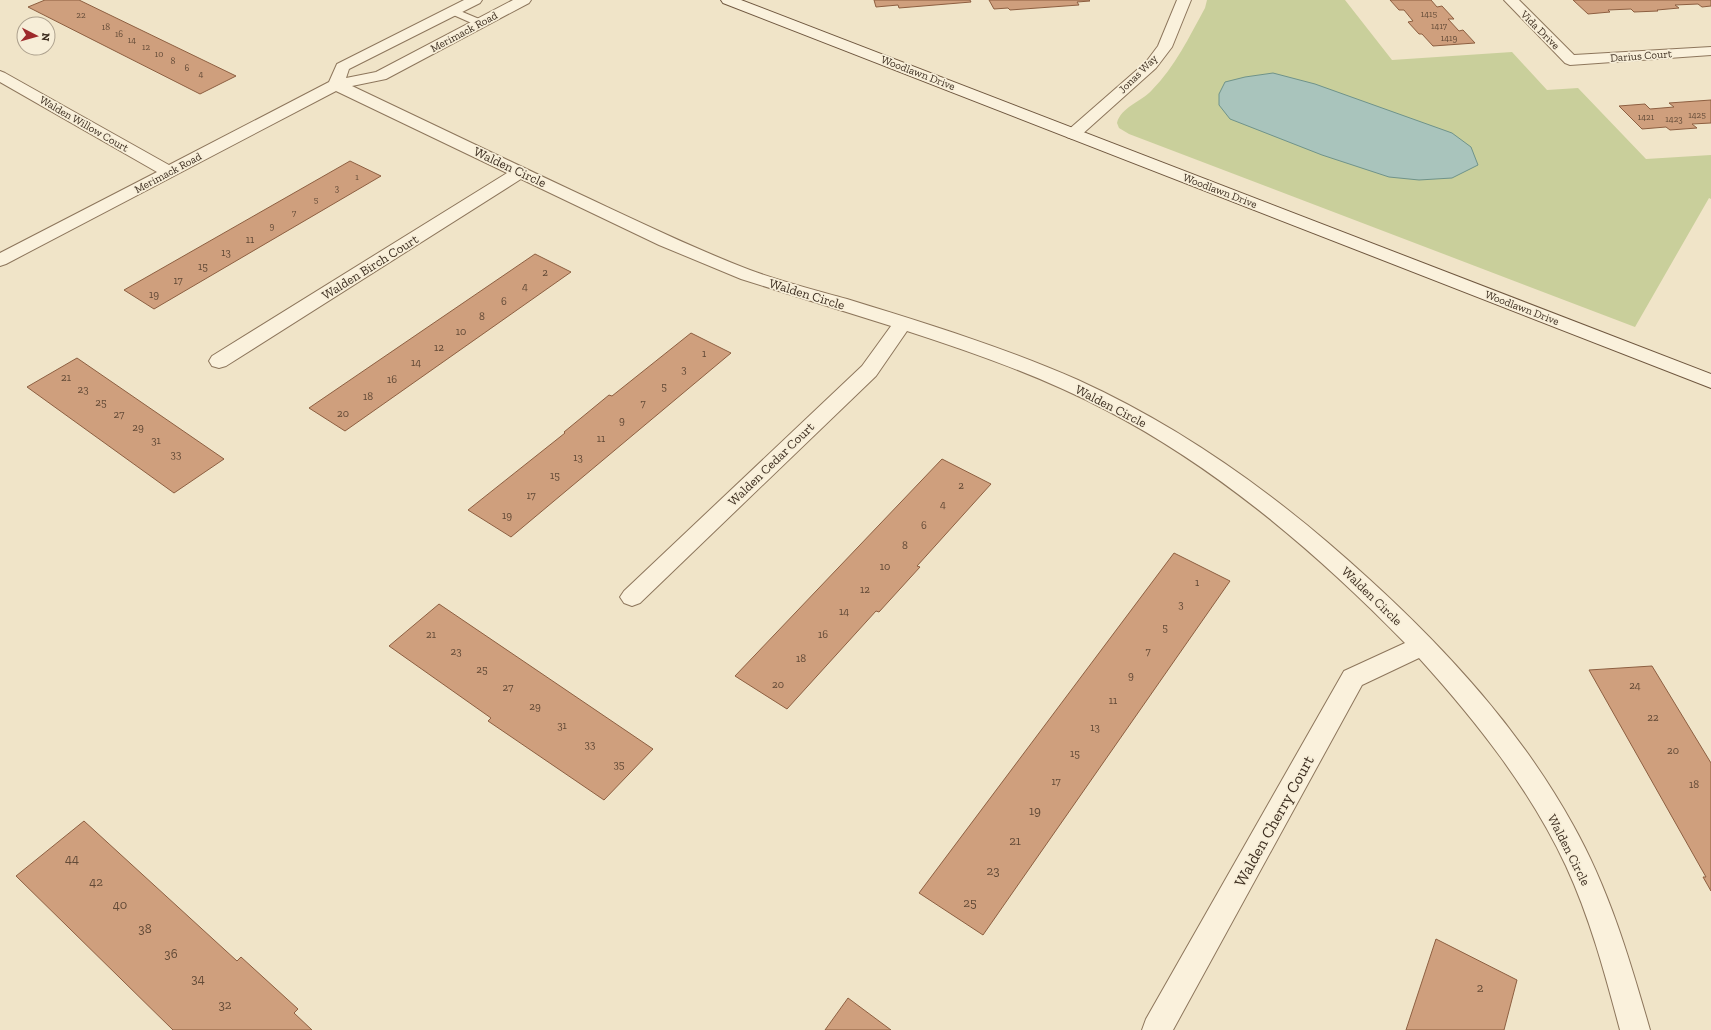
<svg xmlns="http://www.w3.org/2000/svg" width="1711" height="1030" font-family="'Zilla Slab',serif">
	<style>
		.green { fill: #c9cf9b }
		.water { fill: #a9c4bc; stroke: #6f938a }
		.building { fill: #cf9f7d; stroke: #8d5f41 }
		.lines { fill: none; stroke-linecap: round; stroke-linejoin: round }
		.lane-casing { stroke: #8d765c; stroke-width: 2 }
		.street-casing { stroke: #8d765c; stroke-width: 2 }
		.secondary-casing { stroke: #6f573f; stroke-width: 2 }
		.lane { fill: #faf1dc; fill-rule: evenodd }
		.street { fill: #faf1dc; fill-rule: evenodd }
		.secondary { fill: #faf1dc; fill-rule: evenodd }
		.labels { text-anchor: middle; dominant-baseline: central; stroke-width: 3.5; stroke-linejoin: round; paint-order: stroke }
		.far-number-label { font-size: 9px; fill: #624a37 }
		.far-street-label { font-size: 11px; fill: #3d2e20; stroke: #f7eed8 }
		.number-label { font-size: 11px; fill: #624a37 }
		.street-label { font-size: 13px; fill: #3d2e20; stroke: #f7eed8 }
		.near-number-label { font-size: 13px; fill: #624a37 }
		.near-street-label { font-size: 16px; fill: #3d2e20; stroke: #f7eed8 }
	</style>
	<rect width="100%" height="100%" fill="#f0e4c8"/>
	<path class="green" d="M1207,0H1345L1392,60L1512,52L1547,90L1578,88L1646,159L1711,155V199L1709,198L1635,327L1129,134L1119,128L1117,123C1121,107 1141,102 1152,90C1175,67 1189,37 1205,8Z"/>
	<polygon class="water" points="1273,73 1315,84 1452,133 1471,147 1478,165 1452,178 1419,180 1389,177 1322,155 1230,119 1219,105 1219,94 1225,82 1245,77"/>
	<g class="building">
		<polygon points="45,0 79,0 236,76 200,94 28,7"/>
		<polygon points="874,0 970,0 971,2 899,8 898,5 876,7"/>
		<polygon points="989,0 1089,0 1090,1 1077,2 1079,5 1010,10 1008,8 994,9"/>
		<polygon points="1390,0 1431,0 1437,7 1442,6 1454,19 1448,19 1459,31 1463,30 1475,43 1433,46 1422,34 1419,34 1408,22 1413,21 1404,10 1399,10"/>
		<polygon points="1573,0 1711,0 1711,6 1702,7 1698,4 1675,5 1679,8 1657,10 1658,11 1634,12 1631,9 1608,10 1610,12 1588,14"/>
		<polygon points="1711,100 1711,123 1692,124 1697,128 1670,130 1666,127 1642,129 1619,106 1645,104 1650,109 1674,107 1669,103"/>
		<polygon points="350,161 381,176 154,309 124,290"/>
		<polygon points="535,254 571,272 345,431 309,408"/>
		<polygon points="691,333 731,353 511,537 468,510 565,433 564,432 609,395 612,396"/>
		<polygon points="77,358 224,459 174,493 27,387"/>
		<polygon points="942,459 991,484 917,566 920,567 879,612 876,611 787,709 735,676"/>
		<polygon points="1174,553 1230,581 983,935 919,893"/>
		<polygon points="439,604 653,749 604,800 488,721 491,718 389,646"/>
		<polygon points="1652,666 1711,763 1711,891 1703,877 1706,877 1589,670"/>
		<polygon points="84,821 237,961 241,957 298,1009 294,1013 312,1030 173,1030 16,876"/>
		<polygon points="1436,939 1517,980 1504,1030 1406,1030"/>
		<polygon points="848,998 891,1030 825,1030"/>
	</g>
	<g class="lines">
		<defs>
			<polygon id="lane" points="453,8 484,21 485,23 480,26 476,25 449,13 448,11"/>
			<g id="street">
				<path d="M464,0H482L480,3L349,69L346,78L376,72L513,0H531L529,3L386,79L352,86C425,121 499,156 573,191C631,218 690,247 750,270C782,282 815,290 847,299C925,323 1003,347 1078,380C1186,429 1282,499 1369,579C1448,651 1521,731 1573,825C1609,889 1630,960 1650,1030H1620C1605,974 1590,918 1566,866C1530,789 1476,721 1419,658L1362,685L1173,1030H1142L1146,1019L1344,671L1405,643C1317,553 1218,468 1106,410C1043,377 975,353 907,331L876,376L640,603L632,606L624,603L620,597L624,591L862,366L891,326L741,279L659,245L521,179L226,366L219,368L212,366L209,361L212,356L507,173L336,91L6,264L0,266V253L157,172L0,82V71L5,73L169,165L329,82L337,64Z"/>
				<polygon points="1177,0 1191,0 1172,47 1156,68 1079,137 1073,139 1067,137 1065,134 1067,131 1146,62 1158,46"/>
				<polygon points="1504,0 1519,0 1574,55 1711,47 1711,55 1570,65 1565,63"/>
			</g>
			<polygon id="secondary" points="721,0 741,0 1711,374 1711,388 723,3"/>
		</defs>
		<use href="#lane" class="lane-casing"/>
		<use href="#street" class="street-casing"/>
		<use href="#secondary" class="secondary-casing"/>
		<use href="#lane" class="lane"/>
		<use href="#street" class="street"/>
		<use href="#secondary" class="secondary"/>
	</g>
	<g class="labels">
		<g class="far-number-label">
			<text x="1429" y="14">1415</text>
			<text x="81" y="15">22</text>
			<text x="1439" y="26">1417</text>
			<text x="106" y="27">18</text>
			<text x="119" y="34">16</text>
			<text x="1449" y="38">1419</text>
			<text x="132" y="40">14</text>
			<text x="146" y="47">12</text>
			<text x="159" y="54">10</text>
			<text x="173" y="61">8</text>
			<text x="187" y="68">6</text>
			<text x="201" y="74">4</text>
			<text x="1697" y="115">1425</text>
			<text x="1646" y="117">1421</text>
			<text x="1674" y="119">1423</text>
			<text x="357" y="177">1</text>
			<text x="337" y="188">3</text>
			<text x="316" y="200">5</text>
			<text x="294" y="213">7</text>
			<text x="272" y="226">9</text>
		</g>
		<g class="far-street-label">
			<text transform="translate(1540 30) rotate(45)">Vida Drive</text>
			<text transform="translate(464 32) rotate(-28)">Merimack Road</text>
			<text transform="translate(1641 56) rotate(-4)">Darius Court</text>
			<text transform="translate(918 73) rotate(21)">Woodlawn Drive</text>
			<text transform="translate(1138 74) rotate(-45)">Jonas Way</text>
			<text transform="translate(84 124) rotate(30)">Walden Willow Court</text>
			<text transform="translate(168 173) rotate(-28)">Merimack Road</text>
			<text transform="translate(1220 191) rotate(21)">Woodlawn Drive</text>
			<text transform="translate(1522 308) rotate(21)">Woodlawn Drive</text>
		</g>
		<g class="number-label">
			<text x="250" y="239">11</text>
			<text x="226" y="252">13</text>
			<text x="203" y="266">15</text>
			<text x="545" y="272">2</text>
			<text x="178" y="280">17</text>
			<text x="525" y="286">4</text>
			<text x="154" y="294">19</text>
			<text x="504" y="301">6</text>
			<text x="482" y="316">8</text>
			<text x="461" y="331">10</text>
			<text x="439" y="347">12</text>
			<text x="704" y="353">1</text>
			<text x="416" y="362">14</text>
			<text x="684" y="369">3</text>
			<text x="66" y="377">21</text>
			<text x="392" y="379">16</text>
			<text x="664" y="386">5</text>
			<text x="83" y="389">23</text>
			<text x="368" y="396">18</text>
			<text x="101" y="402">25</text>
			<text x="643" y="403">7</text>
			<text x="343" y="413">20</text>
			<text x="119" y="414">27</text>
			<text x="622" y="420">9</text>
			<text x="138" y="427">29</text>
			<text x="601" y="438">11</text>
			<text x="156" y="440">31</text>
			<text x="176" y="454">33</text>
			<text x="578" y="457">13</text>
			<text x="555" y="475">15</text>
			<text x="961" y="485">2</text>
			<text x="531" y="495">17</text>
			<text x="943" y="504">4</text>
			<text x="507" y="515">19</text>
			<text x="924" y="525">6</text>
			<text x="905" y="545">8</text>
			<text x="885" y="566">10</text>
			<text x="1197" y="582">1</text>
			<text x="865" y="589">12</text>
			<text x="1181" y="604">3</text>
			<text x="844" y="611">14</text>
			<text x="1165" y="627">5</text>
			<text x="431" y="634">21</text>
			<text x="823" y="634">16</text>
			<text x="456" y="651">23</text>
			<text x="1148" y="651">7</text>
			<text x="801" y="658">18</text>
			<text x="482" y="669">25</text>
			<text x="1131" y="675">9</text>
			<text x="778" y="684">20</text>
			<text x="1635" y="685">24</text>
			<text x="508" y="687">27</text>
			<text x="1113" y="700">11</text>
			<text x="535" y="706">29</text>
			<text x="1653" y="717">22</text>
			<text x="562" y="725">31</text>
			<text x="1095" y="727">13</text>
			<text x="590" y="744">33</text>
			<text x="1673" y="750">20</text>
			<text x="1075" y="753">15</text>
			<text x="619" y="764">35</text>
			<text x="1056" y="781">17</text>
			<text x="1694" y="784">18</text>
		</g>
		<g class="street-label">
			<text transform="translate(510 167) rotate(25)">Walden Circle</text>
			<text transform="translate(370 267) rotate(-32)">Walden Birch Court</text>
			<text transform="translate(807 294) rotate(17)">Walden Circle</text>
			<text transform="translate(1111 406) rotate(27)">Walden Circle</text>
			<text transform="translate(771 464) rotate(-44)">Walden Cedar Court</text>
			<text transform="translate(1372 596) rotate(44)">Walden Circle</text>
			<text transform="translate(1569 850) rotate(63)">Walden Circle</text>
		</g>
		<g class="near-number-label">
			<text x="1035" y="810">19</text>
			<text x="1015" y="840">21</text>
			<text x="72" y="858">44</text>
			<text x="993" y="870">23</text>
			<text x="96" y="881">42</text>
			<text x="970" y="902">25</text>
			<text x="120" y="904">40</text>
			<text x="145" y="928">38</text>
			<text x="171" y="953">36</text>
			<text x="198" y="978">34</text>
			<text x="1480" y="987">2</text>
			<text x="225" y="1004">32</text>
		</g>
		<g class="near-street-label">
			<text transform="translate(1274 821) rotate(-61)">Walden Cherry Court</text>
		</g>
	</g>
	<g transform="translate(36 36) rotate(96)"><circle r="19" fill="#f7eed8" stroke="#ada18e"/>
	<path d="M0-3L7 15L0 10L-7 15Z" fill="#9e2a2b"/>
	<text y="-6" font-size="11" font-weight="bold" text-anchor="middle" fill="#3d2e20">N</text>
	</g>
</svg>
